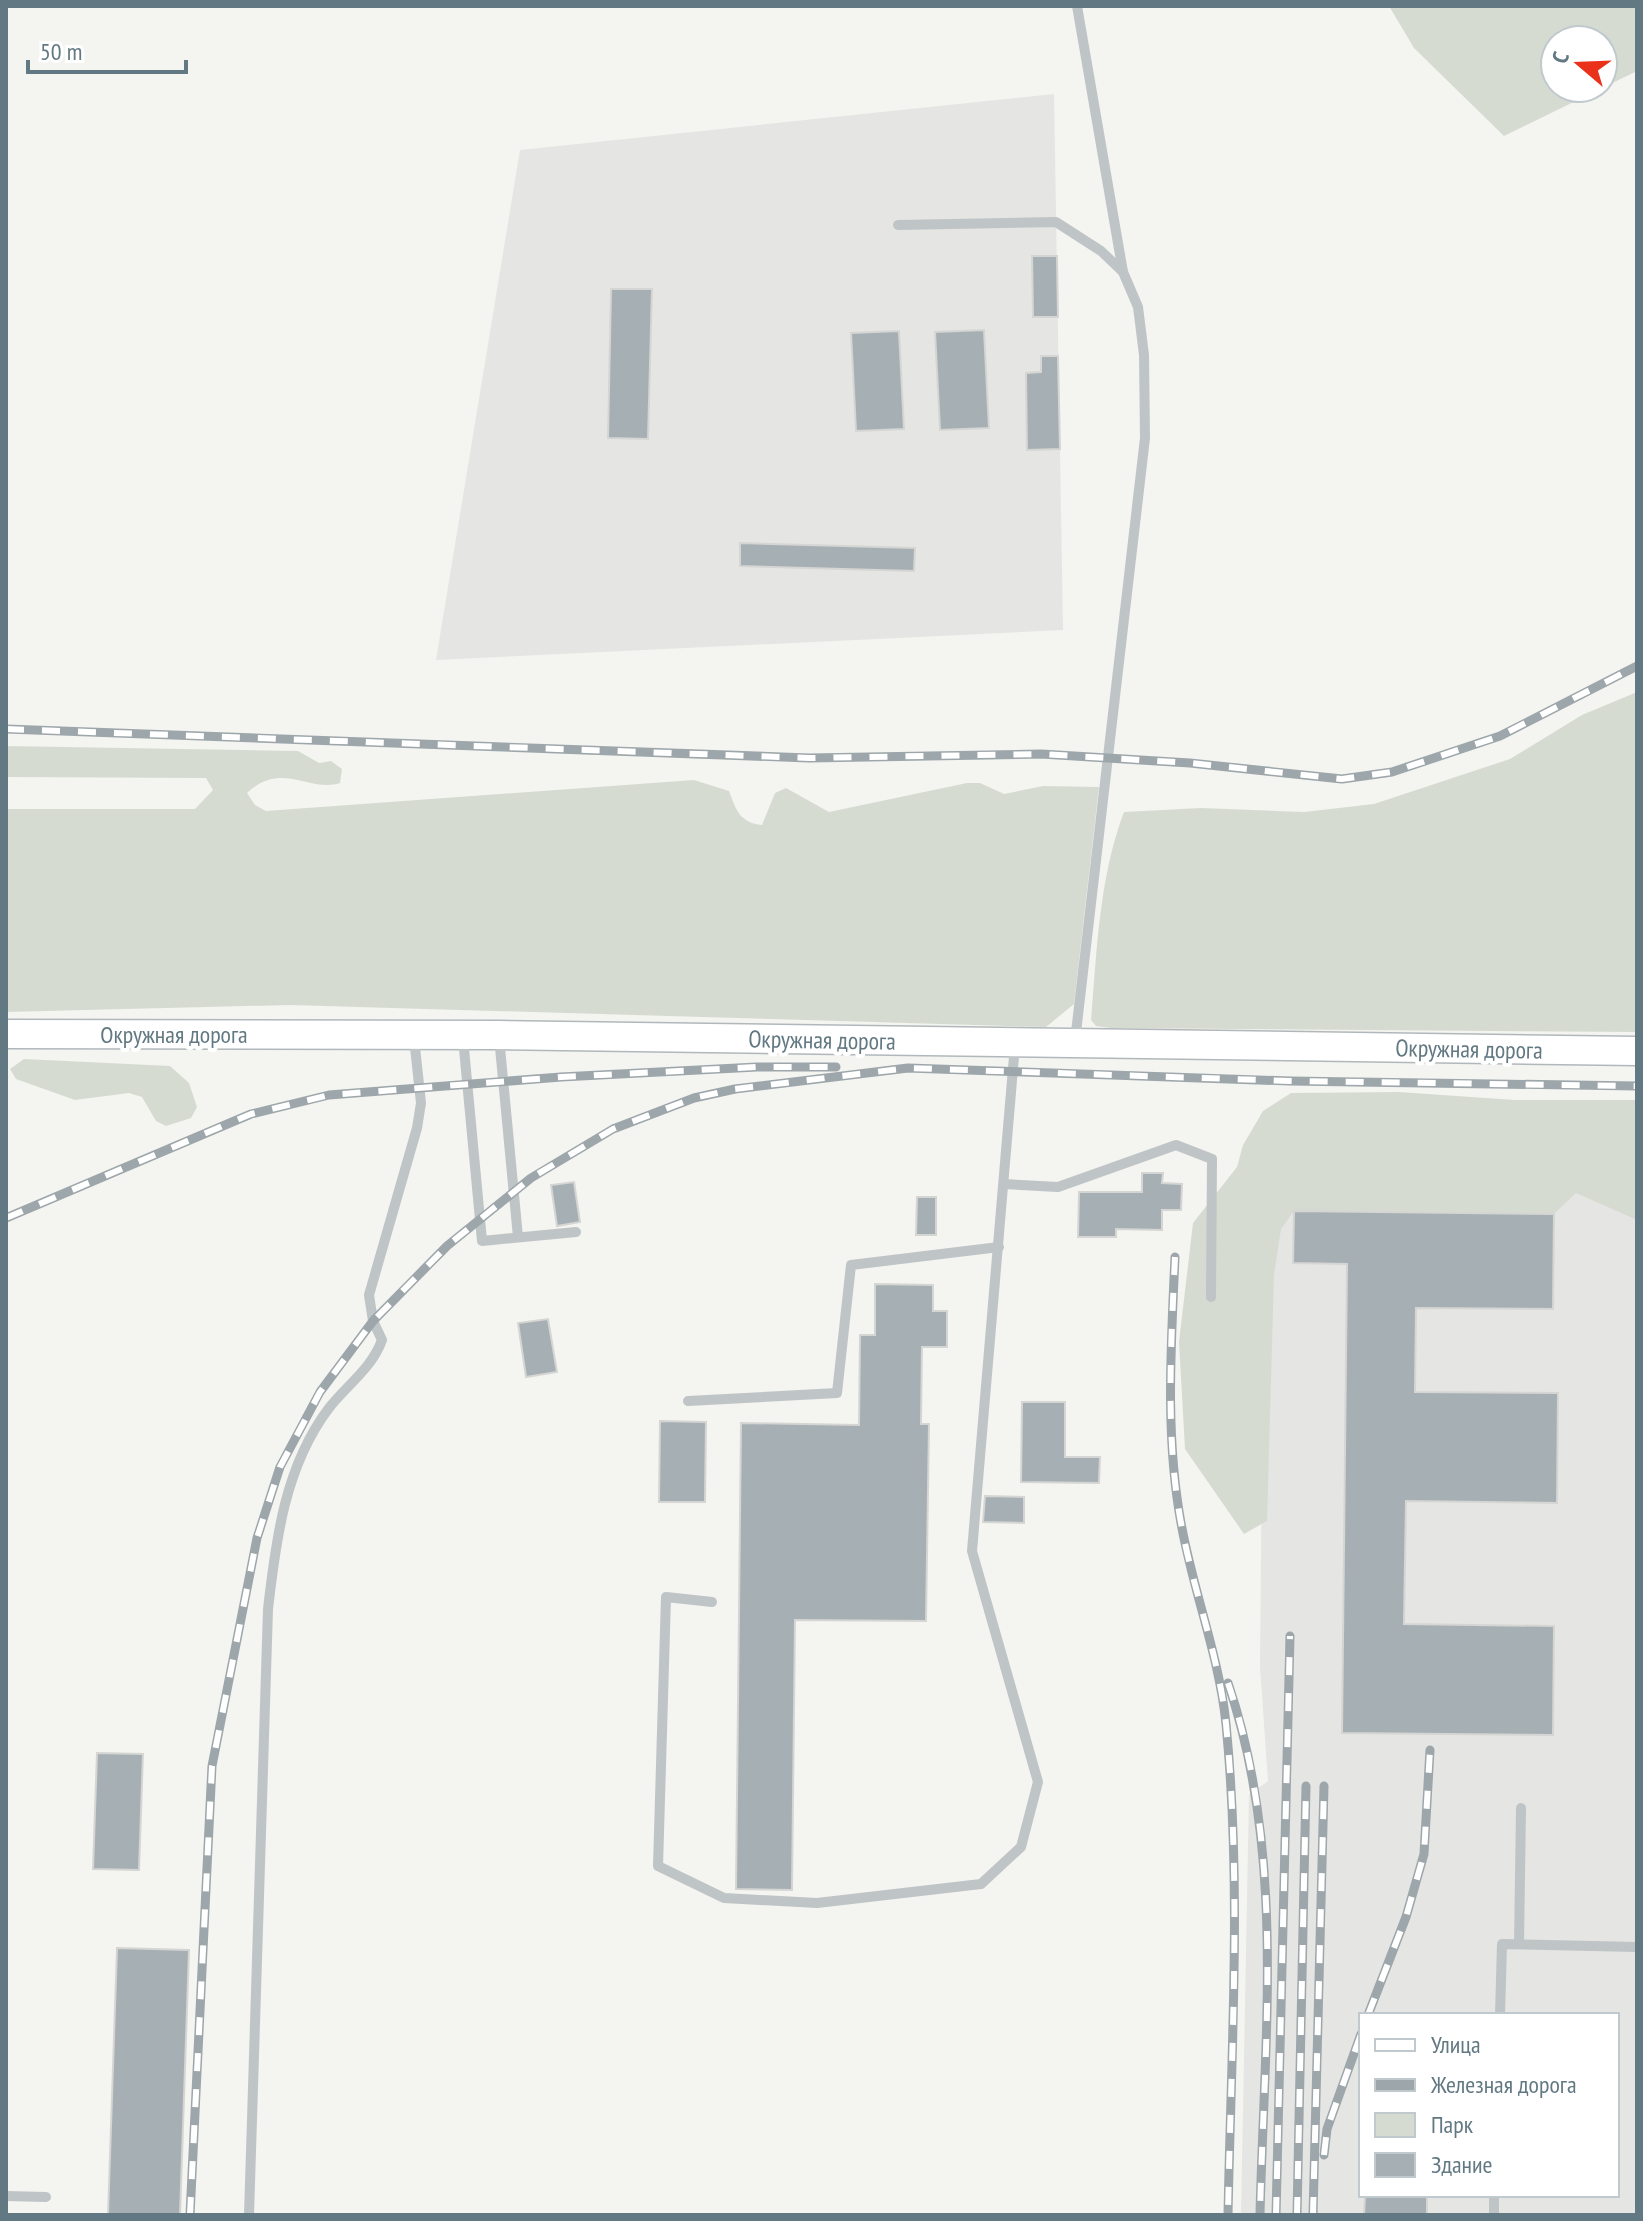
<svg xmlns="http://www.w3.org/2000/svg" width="1643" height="2221" font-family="'PT Sans Narrow',sans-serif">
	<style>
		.built { fill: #e5e5e3; fill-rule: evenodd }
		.green { fill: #d6dbd1; fill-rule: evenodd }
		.building { fill: #a6b0b4; stroke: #d5d5d3; stroke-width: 2 }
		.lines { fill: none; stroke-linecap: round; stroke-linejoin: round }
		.secondary-casing { stroke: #b1b8bb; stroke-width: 31 }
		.service { stroke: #bfc4c6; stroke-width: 10 }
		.secondary { stroke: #fff; stroke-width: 28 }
		.rail-casing { stroke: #9da6aa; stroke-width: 9 }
		.rail { stroke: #fff; stroke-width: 6; stroke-dasharray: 18; stroke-linecap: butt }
		.labels { text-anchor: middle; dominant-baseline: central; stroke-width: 8; stroke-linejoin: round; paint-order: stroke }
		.street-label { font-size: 24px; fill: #627882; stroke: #fff }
	</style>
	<rect width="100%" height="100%" fill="#f4f4f0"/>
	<g class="built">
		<polygon points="1054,94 1063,630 436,660 520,150"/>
		<path d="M1265,1121L1637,1170V2215H1241L1249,1795L1268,1781L1260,1667ZM1361,2015H1617V2195H1361Z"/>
	</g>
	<g class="green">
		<path d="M1389,6H1637V71L1504,136L1414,48ZM1555,40H1603V88H1555Z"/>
		<path d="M1637,692V1032L1110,1028L1096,1026L1091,1020C1097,950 1099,878 1124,812L1201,808L1304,812L1374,804L1510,759L1582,715Z"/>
		<path d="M6,746L298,751L319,763L331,761L342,769L340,783C309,793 282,760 247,793L255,805L266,811L694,780L729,791C736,810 740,823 762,825L775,793L786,788L829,812L967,783H980L1004,794L1043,786L1099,787L1074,1004L1046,1027L290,1005L6,1012V809H195L213,790L206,778L6,777Z"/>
		<polygon points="24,1059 170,1066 189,1083 197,1107 191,1118 166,1126 156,1121 142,1097 129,1093 75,1100 16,1079 10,1069"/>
		<polygon points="1399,1092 1515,1100 1637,1100 1637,1220 1576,1193 1554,1214 1294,1211 1281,1229 1274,1275 1267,1521 1244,1534 1185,1449 1179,1342 1193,1223 1237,1167 1243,1145 1263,1111 1291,1093"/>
	</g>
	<g class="building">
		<polygon points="1032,256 1057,256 1058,317 1033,317"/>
		<polygon points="611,289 652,289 648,439 608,438"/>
		<polygon points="984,330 989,428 940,430 935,332"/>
		<polygon points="899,331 904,429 856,431 851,333"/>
		<polygon points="1041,356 1058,356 1060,449 1027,450 1026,373 1041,372"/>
		<polygon points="740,543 915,548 914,571 740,566"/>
		<polygon points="1142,1173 1163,1173 1162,1183 1182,1184 1181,1210 1162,1210 1162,1230 1116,1229 1116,1237 1078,1237 1079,1192 1142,1192"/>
		<polygon points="574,1182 580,1222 557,1226 551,1185"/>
		<polygon points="917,1197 936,1197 936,1235 916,1235"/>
		<polygon points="1294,1211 1554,1214 1553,1309 1416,1308 1415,1392 1558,1393 1557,1503 1406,1501 1404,1624 1554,1626 1553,1735 1342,1733 1347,1264 1293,1263"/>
		<polygon points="875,1284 933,1285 933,1311 947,1311 947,1347 922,1347 921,1424 929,1424 926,1621 795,1620 792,1890 736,1889 741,1423 859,1425 860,1335 875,1335"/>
		<polygon points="548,1319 557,1372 526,1377 518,1323"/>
		<polygon points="1022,1402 1065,1402 1065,1457 1100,1457 1099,1483 1021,1482"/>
		<polygon points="660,1421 706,1422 705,1502 659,1502"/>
		<polygon points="985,1496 1024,1497 1024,1523 983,1522"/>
		<polygon points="97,1753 143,1754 139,1870 93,1869"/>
		<polygon points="117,1948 189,1950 180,2215 108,2215"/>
		<polygon points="1365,2195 1427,2195 1427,2215 1364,2215"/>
	</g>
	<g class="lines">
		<defs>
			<polyline id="secondary" points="6,1034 499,1035 1637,1051"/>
		</defs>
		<use href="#secondary" class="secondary-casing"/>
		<g class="service">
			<polyline points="1077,6 1123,272"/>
			<polyline points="898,225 1056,222 1101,251 1123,272 1138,307 1144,355 1145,438 1075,1041"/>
			<polyline points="499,1037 518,1237"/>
			<polyline points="463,1038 482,1241 576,1232"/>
			<polyline points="1004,1184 1058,1187 1176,1145 1212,1159 1211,1297"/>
			<polyline points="688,1401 837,1393 851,1265 999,1247"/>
			<polyline points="712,1602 666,1597 658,1866 724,1898 817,1903 981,1884 1021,1847 1038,1782 972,1551 1015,1045"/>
			<polyline points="1519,1944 1521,1808"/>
			<polyline points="1500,2015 1502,1944 1637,1947"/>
			<polyline points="6,2196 46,2197"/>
			<path d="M249,2215L268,1609C276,1539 285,1466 329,1408C347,1385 372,1368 382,1340L373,1321L369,1295L417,1128L421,1103L414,1038"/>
			<polyline points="1494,2215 1494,2195"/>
		</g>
		<use href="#secondary" class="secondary"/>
		<defs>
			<g id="rail">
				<polyline points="6,729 809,758 1041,754 1190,763 1342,779 1392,772 1500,736 1637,666"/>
				<polyline points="6,1218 251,1114 329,1095 561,1077 757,1067 836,1067"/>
				<path d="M1175,1257C1171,1346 1165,1435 1181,1523C1193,1591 1219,1655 1226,1724C1242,1887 1231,2052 1228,2215"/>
				<path d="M1228,1683C1286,1854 1264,2038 1260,2215"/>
				<polyline points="1368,2015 1406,1917 1424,1854 1430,1750"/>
				<polyline points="1324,2155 1327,2129 1361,2034"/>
				<polyline points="190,2215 212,1766 257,1538 280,1467 320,1392 373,1321 447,1246 531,1178 613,1129 694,1098 735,1089 908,1068 1290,1081 1637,1086"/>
				<polyline points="1276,2215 1290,1636"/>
				<polyline points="1297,2215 1306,1786"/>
				<polyline points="1313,2215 1324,1786"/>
			</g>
		</defs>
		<use href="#rail" class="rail-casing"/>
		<use href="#rail" class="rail"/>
	</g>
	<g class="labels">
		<g class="street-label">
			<text x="174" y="1034">Окружная дорога</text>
			<text transform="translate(822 1040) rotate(1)">Окружная дорога</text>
			<text transform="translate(1469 1049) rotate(1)">Окружная дорога</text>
		</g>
	</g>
	<rect width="1643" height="2221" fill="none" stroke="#627882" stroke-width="16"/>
	<rect x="1359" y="2013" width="260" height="184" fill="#ffffff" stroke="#c0c9cd" stroke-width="2"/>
	<rect x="1375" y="2039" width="40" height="12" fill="#ffffff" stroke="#c0c9cd" stroke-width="2"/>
	<text x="1431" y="2053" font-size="24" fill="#627882">Улица</text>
	<rect x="1375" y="2079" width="40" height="12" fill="#9da6aa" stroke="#c0c9cd" stroke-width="2"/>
	<text x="1431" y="2093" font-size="24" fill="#627882">Железная дорога</text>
	<rect x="1375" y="2113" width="40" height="24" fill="#d6dbd1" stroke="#c0c9cd" stroke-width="2"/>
	<text x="1431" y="2133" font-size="24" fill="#627882">Парк</text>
	<rect x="1375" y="2153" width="40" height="24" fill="#a6b0b4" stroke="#c0c9cd" stroke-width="2"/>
	<text x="1431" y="2173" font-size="24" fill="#627882">Здание</text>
	<g transform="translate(1579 64) rotate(289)"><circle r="38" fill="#ffffff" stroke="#c0c9cd" stroke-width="2"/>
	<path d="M0-6L14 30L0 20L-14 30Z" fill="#ea321a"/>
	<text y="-12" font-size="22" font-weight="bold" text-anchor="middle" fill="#627882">С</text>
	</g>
	<path d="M28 60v12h158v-12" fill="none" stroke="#627882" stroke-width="4"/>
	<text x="40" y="60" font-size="24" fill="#627882" stroke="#ffffff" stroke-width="6" paint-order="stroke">50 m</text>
</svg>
